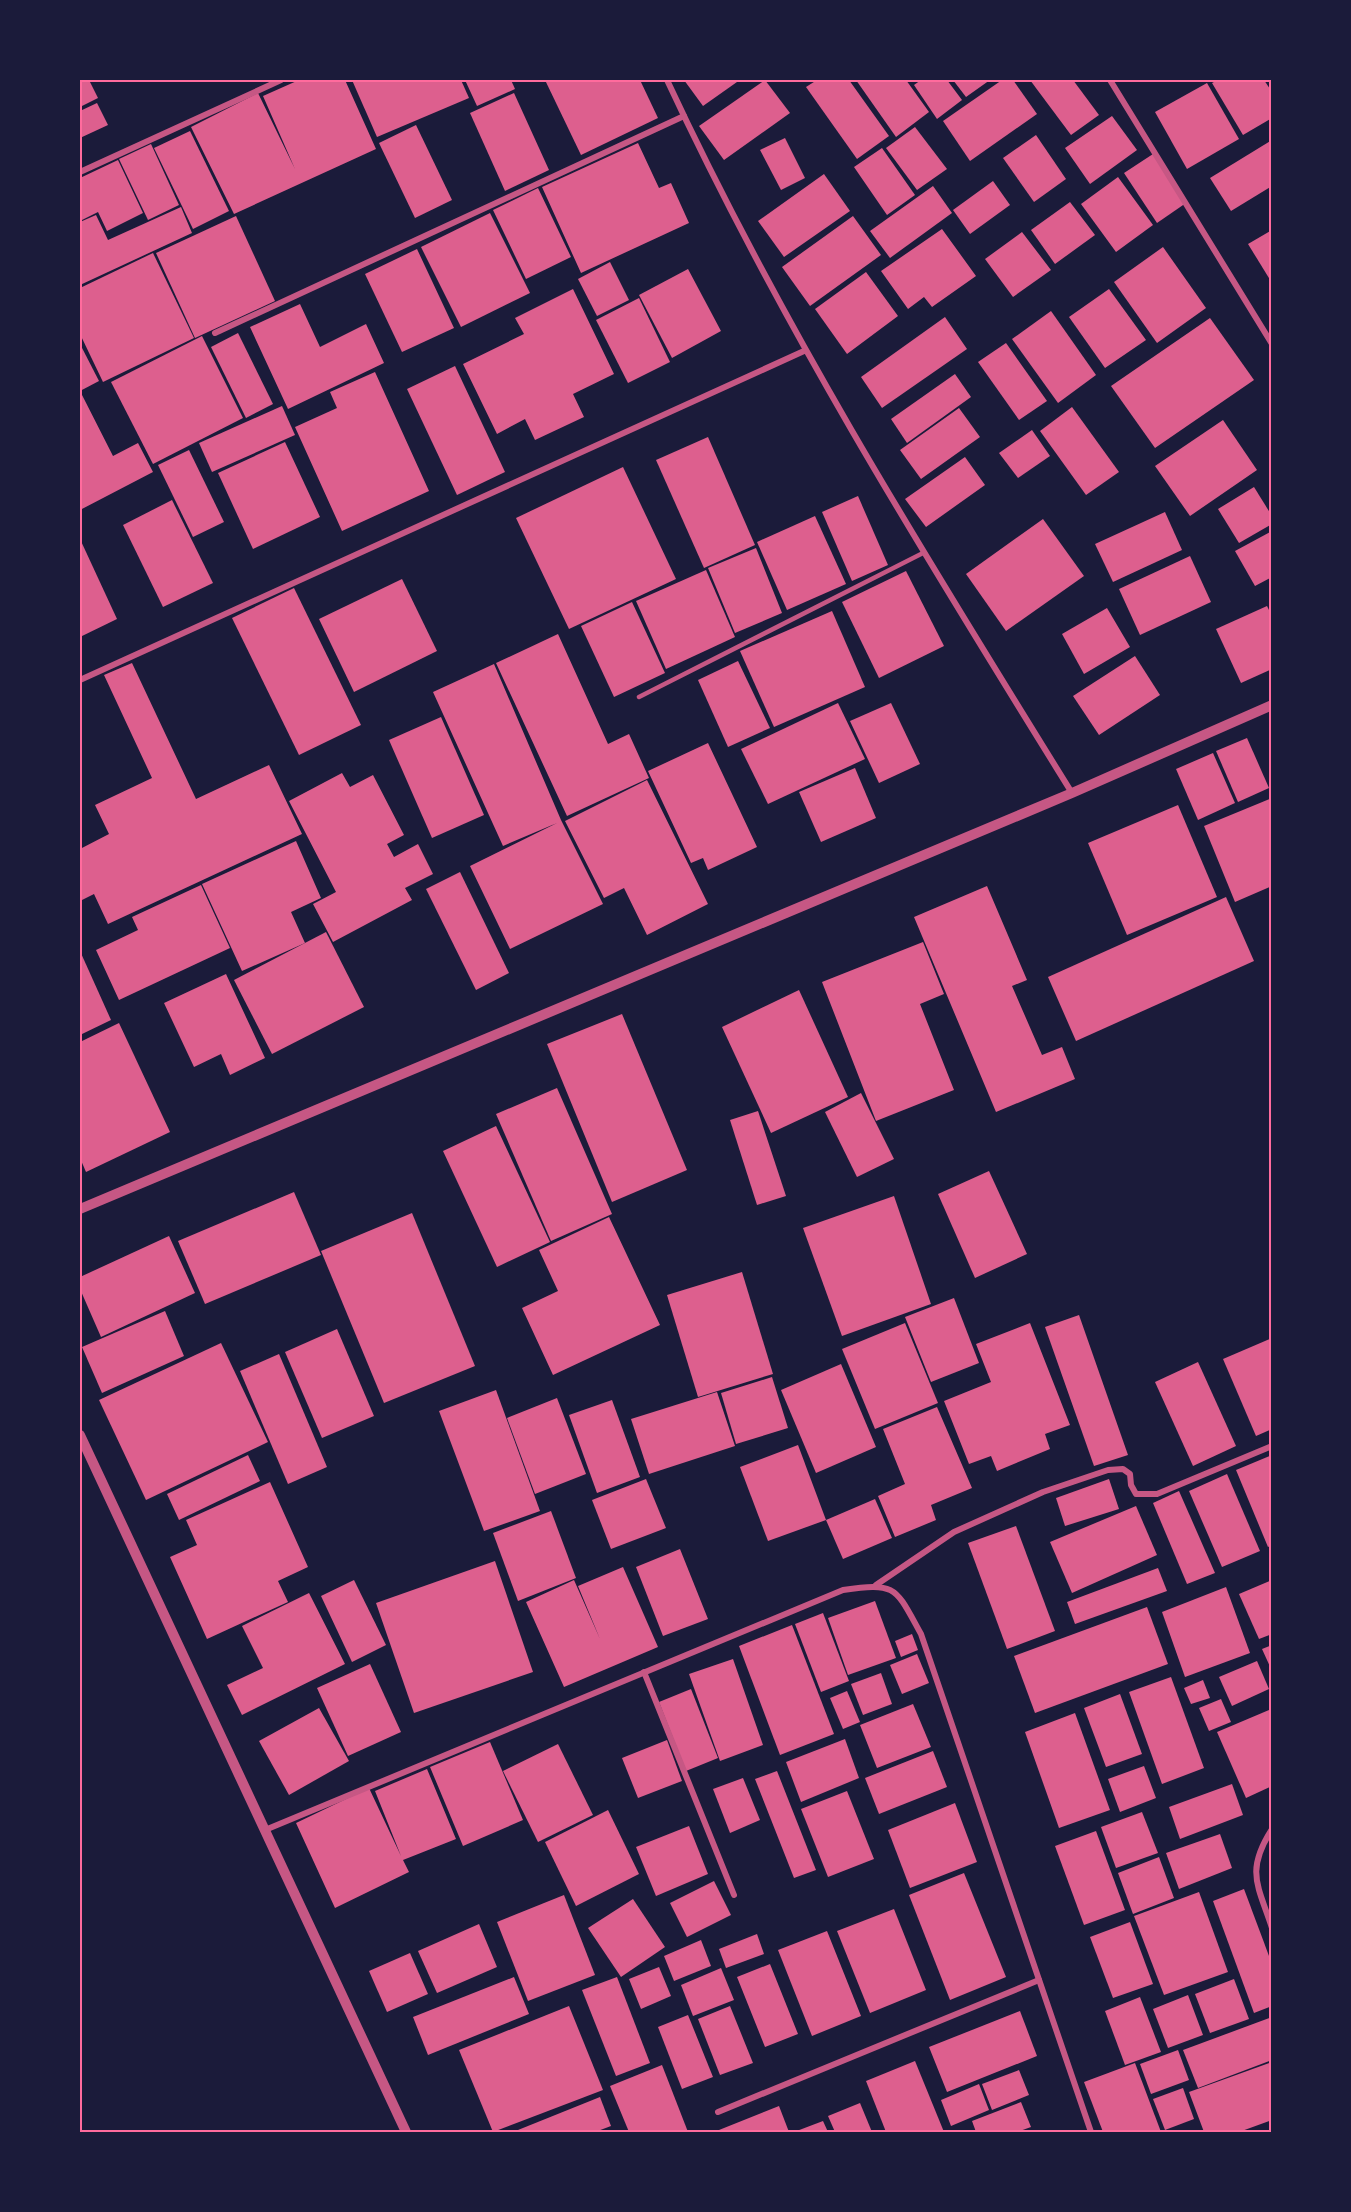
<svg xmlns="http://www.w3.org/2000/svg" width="1351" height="2212" font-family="'Public Sans',sans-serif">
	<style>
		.building { fill: #dd5f8e }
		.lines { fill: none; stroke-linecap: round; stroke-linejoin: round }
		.service { stroke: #c65784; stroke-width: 4.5 }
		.minor { stroke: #c65784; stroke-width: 6 }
		.tertiary { stroke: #c65784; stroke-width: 10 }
		.neatline { fill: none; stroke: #ff6b9d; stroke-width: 2 }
	</style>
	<rect width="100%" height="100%" fill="#1b1b3a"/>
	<g class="building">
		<polygon points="80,80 89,80 98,98 80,107"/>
		<polygon points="299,80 345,80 376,149 234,214 191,127 258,93 295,169 263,96"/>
		<polygon points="352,80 461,80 469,98 377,137"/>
		<polygon points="465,80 511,80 515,89 477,106"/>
		<polygon points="545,80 640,80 658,118 581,155"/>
		<polygon points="684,80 735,80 737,82 703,106"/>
		<polygon points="765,80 790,113 724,160 699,126"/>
		<polygon points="817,80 849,80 889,136 857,159 806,87"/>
		<polygon points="856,80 906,80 929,112 896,137"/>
		<polygon points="921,80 947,80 962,100 937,119 914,85"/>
		<polygon points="953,80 990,80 966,97"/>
		<polygon points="1002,80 1013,80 1037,114 970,161 943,121"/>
		<polygon points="1030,80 1073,80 1099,115 1071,135"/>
		<polygon points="1218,80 1264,80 1272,92 1272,118 1243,135 1212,83"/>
		<polygon points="1207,83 1239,139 1187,169 1155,112"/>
		<polygon points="514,93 549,170 505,191 470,113"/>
		<polygon points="97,103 108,125 80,138 80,111"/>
		<polygon points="1112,116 1137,150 1090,184 1065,148"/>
		<polygon points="416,125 452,200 415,218 379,143"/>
		<polygon points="915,127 947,169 917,190 886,148"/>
		<polygon points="190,131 229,211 193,229 154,148"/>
		<polygon points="1036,135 1066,179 1034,202 1003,158"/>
		<polygon points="785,138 805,178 781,190 760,150"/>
		<polygon points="1272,140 1272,186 1231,211 1210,178"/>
		<polygon points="638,143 659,188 671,183 689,223 581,273 542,187"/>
		<polygon points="151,144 179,205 148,220 119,159"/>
		<polygon points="882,148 915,195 887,215 854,167"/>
		<polygon points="1153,154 1186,203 1157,223 1124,173"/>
		<polygon points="118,160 143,213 107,231 98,212 80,221 80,178"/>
		<polygon points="824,174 850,211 784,257 758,221"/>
		<polygon points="1118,177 1153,225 1116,252 1081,204"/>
		<polygon points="993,181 1010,205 970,234 953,210"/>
		<polygon points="933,186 952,213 890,258 870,231"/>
		<polygon points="538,188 571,257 526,279 493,210"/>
		<polygon points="1070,202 1095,235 1055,264 1031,230"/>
		<polygon points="181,207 192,233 80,285 80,222 96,215 108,240"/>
		<polygon points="490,213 530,293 461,327 421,247"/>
		<polygon points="236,216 275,301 195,338 156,253"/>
		<polygon points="853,216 881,255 810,306 782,267"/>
		<polygon points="942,229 976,276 932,307 924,297 908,309 881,271"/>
		<polygon points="1272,230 1272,283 1248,244"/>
		<polygon points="1022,232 1051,270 1013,297 985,259"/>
		<polygon points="1163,247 1206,308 1157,343 1114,282"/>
		<polygon points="417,249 454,328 402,352 365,274"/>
		<polygon points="153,253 194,338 103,382 80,334 80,288"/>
		<polygon points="610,262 629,300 597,316 578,279"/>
		<polygon points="688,269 721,331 672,358 639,295"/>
		<polygon points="866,272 898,316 847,354 815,309"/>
		<polygon points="573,289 614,374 573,394 584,417 535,440 525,419 497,434 463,364 524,334 515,318"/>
		<polygon points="1109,289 1146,340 1105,368 1069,317"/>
		<polygon points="639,298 670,362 628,383 596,320"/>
		<polygon points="300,304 320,347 366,324 384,363 288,409 250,327"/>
		<polygon points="1051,311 1096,375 1058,403 1012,339"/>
		<polygon points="945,317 967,349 882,408 861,377"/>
		<polygon points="1210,318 1254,380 1155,448 1111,386"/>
		<polygon points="238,333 273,404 246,418 211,347"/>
		<polygon points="202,336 243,418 153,464 111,382"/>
		<polygon points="1006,343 1047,401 1019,420 978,362"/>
		<polygon points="80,344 99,381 80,391"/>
		<polygon points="455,366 505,472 457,495 407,389"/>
		<polygon points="375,372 429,491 342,531 295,427 337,408 330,392"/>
		<polygon points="955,374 971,397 907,443 891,419"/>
		<polygon points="80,391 113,456 138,443 153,472 80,510"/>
		<polygon points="282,406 295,435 212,472 199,443"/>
		<polygon points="1072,407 1119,472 1086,495 1040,431"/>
		<polygon points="959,408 980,437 921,479 900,450"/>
		<polygon points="1223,420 1257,470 1190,516 1155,466"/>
		<polygon points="1032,430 1050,456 1018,478 999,453"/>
		<polygon points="708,437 755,545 704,568 656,460"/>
		<polygon points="285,442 320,517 253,549 218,473"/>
		<polygon points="189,450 224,522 193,537 158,465"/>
		<polygon points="965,457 985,485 926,527 905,499"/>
		<polygon points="623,467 676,579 569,629 516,518"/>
		<polygon points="1254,487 1272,516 1272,524 1239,543 1218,509"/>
		<polygon points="858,496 888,565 852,581 822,512"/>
		<polygon points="172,500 213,583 163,607 123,525"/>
		<polygon points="1165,512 1182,550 1113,582 1095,544"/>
		<polygon points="815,516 846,584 787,610 757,542"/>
		<polygon points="1043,519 1084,576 1006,631 966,574"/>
		<polygon points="1272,531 1272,577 1255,586 1235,551"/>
		<polygon points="80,539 117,619 80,637"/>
		<polygon points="756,548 782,613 735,633 708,568"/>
		<polygon points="1190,556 1211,602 1140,635 1119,589"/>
		<polygon points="706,570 735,637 666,669 636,601"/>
		<polygon points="906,571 944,646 879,678 842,602"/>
		<polygon points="402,579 437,651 354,692 319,619"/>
		<polygon points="294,588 361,725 299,755 232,618"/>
		<polygon points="632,602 665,673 614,697 581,626"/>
		<polygon points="1267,606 1272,616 1272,669 1241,683 1216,629"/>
		<polygon points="1107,608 1130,647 1084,674 1062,634"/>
		<polygon points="832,611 865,687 774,727 740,651"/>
		<polygon points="558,634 608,744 629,734 649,778 567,816 496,663"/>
		<polygon points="1135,656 1160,695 1099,735 1073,696"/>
		<polygon points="738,661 770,728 728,747 698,680"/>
		<polygon points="132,663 196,799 269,765 302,834 108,924 94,894 80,901 80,849 109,834 95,805 152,778 104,675"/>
		<polygon points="494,664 561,820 603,904 510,949 470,866 557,823 503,846 433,692"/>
		<polygon points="838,703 865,759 768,804 741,749"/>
		<polygon points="891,703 920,764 879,783 850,721"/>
		<polygon points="441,717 484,815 432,838 389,740"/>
		<polygon points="1247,738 1269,788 1238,802 1216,751"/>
		<polygon points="708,743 757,847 708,870 703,858 691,863 648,771"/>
		<polygon points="1213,753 1235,803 1198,820 1176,769"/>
		<polygon points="855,768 876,818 821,842 799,792"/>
		<polygon points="342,773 350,787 373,775 404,835 387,844 394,857 418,844 433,874 405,888 412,900 333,942 313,904 336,892 289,801"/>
		<polygon points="647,780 708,904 647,935 624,888 604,898 565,821"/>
		<polygon points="1272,798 1272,886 1235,902 1204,826"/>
		<polygon points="1178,805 1217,897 1127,935 1088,843"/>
		<polygon points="296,841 321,898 291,912 305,943 242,971 202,884"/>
		<polygon points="460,872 509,973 476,990 426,889"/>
		<polygon points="201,885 230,948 119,1000 96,950 138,930 132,917"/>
		<polygon points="987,886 1027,980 1012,986 1042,1055 1062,1047 1075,1079 996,1112 914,917"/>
		<polygon points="1226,897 1254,961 1076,1041 1048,977"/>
		<polygon points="326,932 364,1007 272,1054 234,980"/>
		<polygon points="923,942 944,994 920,1004 954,1090 876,1121 822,982"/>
		<polygon points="80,951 111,1020 80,1035"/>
		<polygon points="226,974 265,1058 230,1075 221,1054 194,1067 164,1003"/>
		<polygon points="799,990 848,1097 771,1133 722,1027"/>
		<polygon points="622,1014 687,1170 612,1202 547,1044"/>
		<polygon points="119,1023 170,1132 86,1172 80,1158 80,1042"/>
		<polygon points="557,1088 612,1214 551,1241 496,1114"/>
		<polygon points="861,1093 894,1159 857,1177 825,1112"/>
		<polygon points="758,1111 786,1196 757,1205 730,1120"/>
		<polygon points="496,1126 550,1242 497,1267 443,1151"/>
		<polygon points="989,1171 1027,1254 975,1278 938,1194"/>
		<polygon points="294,1192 321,1255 205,1304 178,1241"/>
		<polygon points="894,1196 931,1304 842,1336 803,1228"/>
		<polygon points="412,1213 475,1366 384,1403 321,1251"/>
		<polygon points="609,1217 660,1325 553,1375 522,1308 558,1291 539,1250"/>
		<polygon points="169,1236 195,1293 101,1337 80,1289 80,1277"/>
		<polygon points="742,1272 773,1374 698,1397 667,1295"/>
		<polygon points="954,1298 979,1363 931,1382 905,1317"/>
		<polygon points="165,1311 184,1356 102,1393 82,1347"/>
		<polygon points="1079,1315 1128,1455 1094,1466 1045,1327"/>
		<polygon points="905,1323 938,1403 875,1429 842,1349"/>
		<polygon points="1030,1323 1070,1425 1045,1434 1050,1449 997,1471 991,1456 969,1464 944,1401 991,1382 976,1344"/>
		<polygon points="337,1329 374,1416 322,1438 285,1352"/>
		<polygon points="1272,1338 1272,1429 1256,1436 1223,1359"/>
		<polygon points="221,1343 268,1442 146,1500 99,1400"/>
		<polygon points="279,1354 327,1467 288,1484 240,1371"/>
		<polygon points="1198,1362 1236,1446 1193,1466 1155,1382"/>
		<polygon points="841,1364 876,1447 816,1473 781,1390"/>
		<polygon points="772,1377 788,1428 736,1444 721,1393"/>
		<polygon points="496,1390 540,1511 484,1531 439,1411"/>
		<polygon points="717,1392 735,1446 649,1474 631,1419"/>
		<polygon points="557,1398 586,1474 535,1494 507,1418"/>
		<polygon points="612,1400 640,1477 597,1493 569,1415"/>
		<polygon points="937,1407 972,1488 931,1505 936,1520 895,1537 878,1496 905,1484 883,1429"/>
		<polygon points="798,1445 826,1520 768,1541 740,1467"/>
		<polygon points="248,1455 260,1481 179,1520 167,1494"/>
		<polygon points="1272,1455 1272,1545 1268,1547 1236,1470"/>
		<polygon points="1227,1474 1260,1551 1222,1567 1189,1491"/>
		<polygon points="646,1479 666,1528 611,1549 592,1500"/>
		<polygon points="1109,1479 1119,1509 1065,1526 1056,1498"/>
		<polygon points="270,1482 308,1567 278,1581 288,1602 207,1639 170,1557 197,1545 186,1520"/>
		<polygon points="1179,1491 1215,1573 1187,1584 1153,1503"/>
		<polygon points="875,1499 892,1538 843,1559 826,1520"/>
		<polygon points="1136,1506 1157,1555 1072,1593 1050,1542"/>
		<polygon points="551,1511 576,1578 518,1601 493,1533"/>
		<polygon points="1016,1526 1055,1631 1007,1649 968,1543"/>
		<polygon points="680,1549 708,1619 663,1636 636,1567"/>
		<polygon points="495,1561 533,1672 414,1713 376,1603"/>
		<polygon points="623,1567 658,1647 564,1687 526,1602 574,1580 600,1639 578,1586"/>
		<polygon points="1158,1568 1167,1591 1075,1624 1067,1602"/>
		<polygon points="354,1580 386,1645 352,1662 321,1596"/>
		<polygon points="1272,1580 1272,1634 1259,1639 1239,1594"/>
		<polygon points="1226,1587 1250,1653 1185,1677 1162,1612"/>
		<polygon points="309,1593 345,1664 242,1715 227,1685 263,1668 242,1626"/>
		<polygon points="875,1601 896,1658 848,1675 828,1618"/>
		<polygon points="1147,1607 1168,1664 1035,1713 1014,1656"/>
		<polygon points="823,1613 849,1681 821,1692 795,1624"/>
		<polygon points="792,1625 834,1734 780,1755 739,1646"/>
		<polygon points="912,1634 918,1650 901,1657 895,1641"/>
		<polygon points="1272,1645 1272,1671 1262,1649"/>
		<polygon points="917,1654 929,1683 902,1694 890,1665"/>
		<polygon points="733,1659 763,1745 720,1761 689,1674"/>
		<polygon points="1257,1661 1269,1689 1232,1706 1219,1677"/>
		<polygon points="370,1664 401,1732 348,1756 317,1688"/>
		<polygon points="881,1673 892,1704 863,1715 851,1684"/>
		<polygon points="1171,1677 1204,1768 1162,1784 1129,1692"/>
		<polygon points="1203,1680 1210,1698 1191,1704 1184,1688"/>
		<polygon points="691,1689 718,1758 686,1771 659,1702"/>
		<polygon points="847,1691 860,1722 843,1729 830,1698"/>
		<polygon points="1120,1694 1142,1754 1106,1767 1084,1708"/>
		<polygon points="1221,1699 1231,1722 1209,1731 1199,1708"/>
		<polygon points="913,1704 931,1747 877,1768 860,1725"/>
		<polygon points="319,1708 349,1761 289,1795 259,1741"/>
		<polygon points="1269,1710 1272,1715 1272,1786 1246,1798 1217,1732"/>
		<polygon points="1075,1713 1110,1810 1059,1828 1025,1732"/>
		<polygon points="845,1739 859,1778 801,1802 786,1762"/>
		<polygon points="667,1740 682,1781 638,1798 622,1758"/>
		<polygon points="490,1742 523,1820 463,1846 430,1767"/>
		<polygon points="558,1744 593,1815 538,1842 503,1771"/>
		<polygon points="933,1751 947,1787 879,1814 865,1778"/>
		<polygon points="1144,1766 1156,1798 1120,1812 1108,1779"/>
		<polygon points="427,1769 456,1839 403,1860 409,1872 335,1908 296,1823 369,1788 401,1856 375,1791"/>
		<polygon points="777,1771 816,1870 794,1878 755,1779"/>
		<polygon points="743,1778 760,1820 730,1833 713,1789"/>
		<polygon points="1232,1784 1243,1815 1180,1839 1169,1807"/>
		<polygon points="847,1791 874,1859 828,1877 801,1809"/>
		<polygon points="955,1803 977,1862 910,1888 888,1830"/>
		<polygon points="608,1810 639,1874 576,1906 545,1842"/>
		<polygon points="1142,1812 1158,1853 1116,1868 1101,1827"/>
		<polygon points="689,1826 708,1874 656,1896 636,1847"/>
		<polygon points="1096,1831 1125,1910 1084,1925 1055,1846"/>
		<polygon points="1220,1834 1232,1868 1179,1889 1166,1853"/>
		<polygon points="1159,1857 1174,1898 1133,1914 1118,1873"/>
		<polygon points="964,1873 1006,1977 950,2000 909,1895"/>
		<polygon points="714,1881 731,1915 687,1937 670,1903"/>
		<polygon points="1244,1889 1272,1964 1272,2006 1254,2013 1213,1901"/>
		<polygon points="1199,1892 1228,1972 1164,1995 1134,1916"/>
		<polygon points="564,1895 595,1975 528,2001 497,1922"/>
		<polygon points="633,1899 665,1947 621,1977 588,1928"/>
		<polygon points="894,1909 926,1990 870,2013 837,1931"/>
		<polygon points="1130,1922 1153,1984 1113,1998 1090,1937"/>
		<polygon points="479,1924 497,1967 437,1993 418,1951"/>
		<polygon points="827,1931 861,2016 812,2036 778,1950"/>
		<polygon points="757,1934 764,1954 726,1968 719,1949"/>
		<polygon points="701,1940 711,1966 674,1981 664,1956"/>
		<polygon points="410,1953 428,1994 387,2012 369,1971"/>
		<polygon points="770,1964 798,2034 765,2047 737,1977"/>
		<polygon points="659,1967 671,1996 641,2009 629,1979"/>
		<polygon points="721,1968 734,2000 693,2016 681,1985"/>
		<polygon points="514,1977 529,2014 428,2055 413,2017"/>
		<polygon points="617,1977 650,2063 616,2076 582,1990"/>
		<polygon points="1234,1979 1249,2019 1210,2033 1195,1994"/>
		<polygon points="1188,1995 1203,2035 1168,2048 1153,2009"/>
		<polygon points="1140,1997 1161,2052 1125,2065 1105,2011"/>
		<polygon points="569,2006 603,2090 493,2132 459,2050"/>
		<polygon points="730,2006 753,2063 720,2075 698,2019"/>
		<polygon points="1020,2011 1037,2056 947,2092 929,2047"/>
		<polygon points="688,2015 713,2077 682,2089 658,2027"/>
		<polygon points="1272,2017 1272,2060 1198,2088 1183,2050"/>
		<polygon points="1178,2050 1189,2080 1151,2094 1140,2064"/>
		<polygon points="915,2061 944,2132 886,2132 866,2081"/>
		<polygon points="1272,2062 1272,2120 1239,2132 1204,2132 1189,2092"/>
		<polygon points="1135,2063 1161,2132 1103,2132 1084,2082"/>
		<polygon points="662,2065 688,2132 629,2132 610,2086"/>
		<polygon points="1019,2070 1029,2095 992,2110 982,2084"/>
		<polygon points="979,2084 989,2110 951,2126 941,2100"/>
		<polygon points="1183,2088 1194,2119 1165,2130 1153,2099"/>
		<polygon points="600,2097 611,2126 595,2132 513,2132"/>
		<polygon points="1021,2102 1031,2127 1017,2132 976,2132 972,2121"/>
		<polygon points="860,2103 872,2132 835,2132 828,2116"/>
		<polygon points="779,2106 789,2132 720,2132 719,2130"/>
		<polygon points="823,2121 828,2132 794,2132"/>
	</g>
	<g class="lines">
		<polyline class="service" points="639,697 923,553"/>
		<g class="minor">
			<path d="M667,80C783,329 927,559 1072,793"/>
			<polyline points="1110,80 1272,344"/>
			<polyline points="80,172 281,80"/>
			<polyline points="215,333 684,116"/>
			<polyline points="80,680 804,351"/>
			<polyline points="876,1585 954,1532 1043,1492 1108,1470 1123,1469 1130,1474 1131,1485 1136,1494 1157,1494 1272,1446"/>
			<polyline points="644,1672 734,1895"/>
			<path d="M1272,1829C1245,1871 1258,1885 1272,1928"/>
			<path d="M265,1830L843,1590C897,1582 895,1587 921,1634L1091,2132"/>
			<polyline points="718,2112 1039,1980"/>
		</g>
		<g class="tertiary">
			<polyline points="80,1209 1072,793 1272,705"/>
			<polyline points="80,1435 406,2132"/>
		</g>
	</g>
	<rect width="1351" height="2212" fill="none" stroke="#1b1b3a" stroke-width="162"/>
	<rect x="81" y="81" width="1189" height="2050" class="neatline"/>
</svg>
